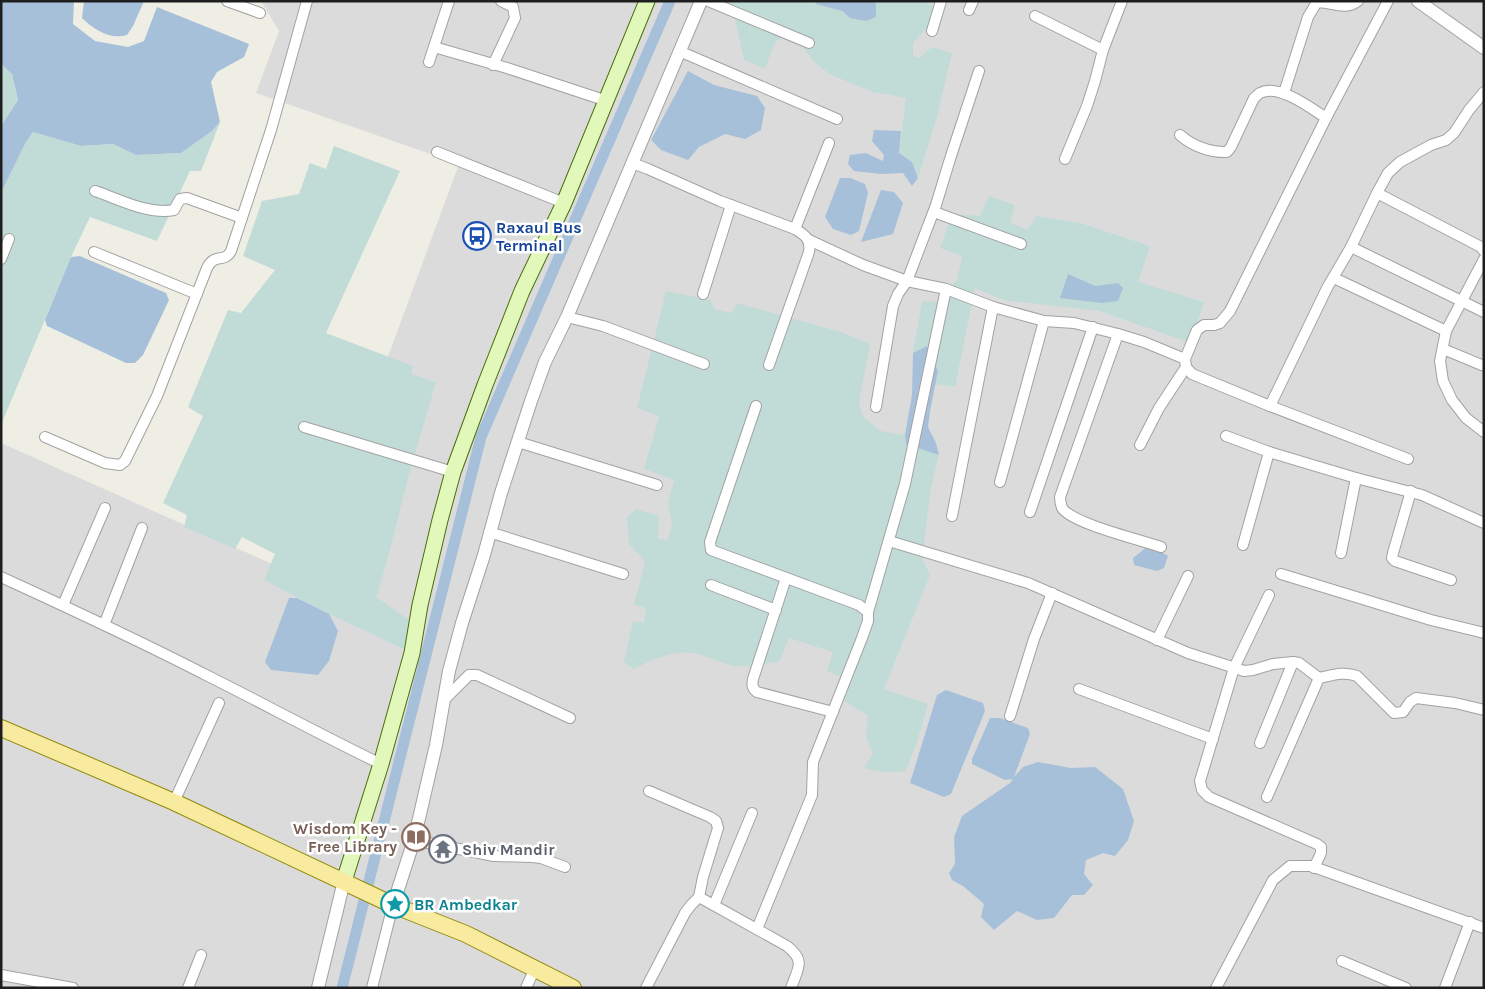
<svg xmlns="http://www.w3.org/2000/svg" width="1485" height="989" font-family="Karla,sans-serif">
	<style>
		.residential { fill: #dcdbdb }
		.wetland { fill: #c1dcd7 }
		.water { fill: #a6c0da }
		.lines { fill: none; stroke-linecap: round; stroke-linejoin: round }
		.canal { stroke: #a6c0da; stroke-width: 11 }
		.minor-casing { stroke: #a2a2a2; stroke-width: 12 }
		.tertiary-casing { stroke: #a2a2a2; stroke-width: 14 }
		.secondary-casing { stroke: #487009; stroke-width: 17 }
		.primary-casing { stroke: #918a06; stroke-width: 18 }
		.minor { stroke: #fff; stroke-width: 10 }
		.tertiary { stroke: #fff; stroke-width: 12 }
		.secondary { stroke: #e2f7ba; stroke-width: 15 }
		.primary { stroke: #f8ea9f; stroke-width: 16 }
		.labels { text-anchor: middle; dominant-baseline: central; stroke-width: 5; stroke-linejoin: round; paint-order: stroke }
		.transit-label { font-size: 16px; font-weight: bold; fill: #164399; stroke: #fff; text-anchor: start }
		.education-label { font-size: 16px; font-weight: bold; fill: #785e54; stroke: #fff; text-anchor: end }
		.worship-label { font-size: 16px; font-weight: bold; fill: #5b616d; stroke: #fff; text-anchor: start }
		.culture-label { font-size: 16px; font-weight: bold; fill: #0d838f; stroke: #fff; text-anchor: start }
	</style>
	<rect width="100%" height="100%" fill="#eeeee4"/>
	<polygon class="residential" points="261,1 1484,1 1484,988 1,988 1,443 306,579 459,164 256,93 279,31"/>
	<g class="wetland">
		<polygon points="731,1 805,1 842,11 850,18 876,5 875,1 925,1 934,6 927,28 913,43 913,56 919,58 932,47 952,53 937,117 918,178 912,162 899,153 906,98 873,92 831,75 815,63 801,45 786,36 775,42 765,69 744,60"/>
		<polygon points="1,64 12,74 18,100 1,126"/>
		<polygon points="220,122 201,171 190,171 157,241 90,217 71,257 1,425 1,193 26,142 33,132 81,146 113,144 136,155 181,153 212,131"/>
		<polygon points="334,146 400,171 326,333 413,366 411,374 436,382 409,475 386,565 376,597 415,624 406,650 329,614 264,580 275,554 242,537 235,549 184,527 187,515 163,503 203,416 188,407 228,310 241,313 275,270 243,256 262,201 299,194 310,163 326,169"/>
		<polygon points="989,196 1015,205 1010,223 1028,230 1036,216 1080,223 1150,246 1138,282 1204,302 1191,343 1099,311 1003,300 975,288 955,387 935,384 938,371 927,347 913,353 922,301 937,302 957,280 962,256 940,248 952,214 980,216"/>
		<path d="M666,291L711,300L714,309L732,313L737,303L841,332L870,344L859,402L863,417L881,431L905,435L906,444L939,455L931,487L922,559L930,575L884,689L928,704L917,742L906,771C891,773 877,772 864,768L873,753L866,737L868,716L843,700L849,680L827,671L833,652L789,638L779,662C766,663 750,667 737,666C722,665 707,655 693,653C672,650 651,660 634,669L624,662L633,621L644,623L646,608L634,605L645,561L629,544L627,518L636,509L659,516L658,539L668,540L672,523L668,503L674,480L644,469L659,416L637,408Z"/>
	</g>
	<g class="water">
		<polygon points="1,1 74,1 73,24 95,41 128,47 144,41 157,7 249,44 244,57 217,72 211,82 220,122 212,131 181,153 136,155 113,144 81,146 33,132 26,142 1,193 1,126 18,100 12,74 1,64"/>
		<path d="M84,1H144L133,26L127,35C110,40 94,30 82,18Z"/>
		<polygon points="817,1 875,1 876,5 876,17 866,21 850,18 842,11 816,4"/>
		<polygon points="688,71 714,85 757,96 765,108 761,130 745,139 725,134 699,147 688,160 661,150 651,140"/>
		<polygon points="874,130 901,131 899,153 912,162 918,178 912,186 903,173 881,174 854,171 848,164 850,155 866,153 883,161 884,155 872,141"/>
		<polygon points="840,178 850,178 865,184 868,193 859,231 851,235 833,229 825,217"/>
		<polygon points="881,190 894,192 903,203 893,234 861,242"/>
		<polygon points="80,256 166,293 169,300 143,355 135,363 126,363 47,326 45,320 71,257"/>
		<polygon points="1068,274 1095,286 1118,283 1123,288 1118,301 1102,303 1060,298"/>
		<polygon points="927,346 938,371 930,411 928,427 936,443 939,455 906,444 905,435 912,395 913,353"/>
		<polygon points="1149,545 1168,556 1164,568 1157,571 1134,565 1133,558"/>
		<polygon points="289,598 297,598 329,614 338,631 329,661 318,675 271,670 265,662"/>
		<polygon points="946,690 983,703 985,711 951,794 944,797 910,783 937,695"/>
		<polygon points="990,718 1000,718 1028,728 1030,734 1014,777 1023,767 1038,762 1071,768 1095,767 1123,789 1134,821 1128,840 1115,856 1103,853 1086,860 1084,874 1093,885 1084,895 1072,895 1054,918 1037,920 1017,911 994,930 981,917 984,904 963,886 952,880 949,873 955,864 954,837 962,816 1010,783 1013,779 1005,780 972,764 972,759"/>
	</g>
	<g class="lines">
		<polyline class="canal" points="342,988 481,437 670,1"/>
		<defs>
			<g id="minor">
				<polyline points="227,1 260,13"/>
				<polyline points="708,1 809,43"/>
				<polyline points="1388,1 1326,118 1230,311 1220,323 1214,325 1204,325 1197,330 1185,359 1186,367 1192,374 1270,406 1408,459"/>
				<polyline points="969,10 973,1"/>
				<polyline points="1035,16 1103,50"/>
				<polyline points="932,31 941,1"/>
				<polyline points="434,47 507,68 607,101"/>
				<polyline points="679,51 837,119"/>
				<polyline points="429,62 449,1"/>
				<polyline points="493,65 515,18 513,7 501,1"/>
				<path d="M1284,93L1308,17L1317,2C1331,2 1346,11 1358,1"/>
				<path d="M1180,135C1192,146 1212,153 1227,152L1231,147L1254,98C1256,97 1258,94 1260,93C1278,83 1311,108 1326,118"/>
				<polyline points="437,152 564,203"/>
				<polyline points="1065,159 1087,106 1095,81 1103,50 1122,1"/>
				<path d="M632,163L648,169L720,201L795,229C805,235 811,239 809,252L769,365"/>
				<path d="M95,191C119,199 148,215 174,210L180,199L187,198L242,218"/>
				<polyline points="1377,193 1481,247 1484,251"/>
				<polyline points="934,212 1021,244"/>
				<polyline points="795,229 829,143"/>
				<polyline points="809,240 863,265 907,281 946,289 993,307 1044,321 1074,323 1118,334 1144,342 1185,359"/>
				<polyline points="1351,247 1484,312"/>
				<polyline points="94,252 197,294"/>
				<polyline points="1,259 9,239"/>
				<polyline points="1484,259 1446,331 1440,361 1443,381 1452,400 1466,418 1484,432"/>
				<polyline points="1334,278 1446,331"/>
				<polyline points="703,294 731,205"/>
				<polyline points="567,317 603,326 704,364"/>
				<path d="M1118,334L1060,497C1060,501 1061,505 1062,508C1073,524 1141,540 1161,547"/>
				<polyline points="1443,349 1484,366"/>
				<polyline points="756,406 710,542 711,550 859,605 868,612 868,621 862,638 813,762 812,795 757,929"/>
				<polyline points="1270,406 1327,288 1351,247 1377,193 1388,173 1400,162 1431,145 1446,140 1454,133 1469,110 1484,92"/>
				<polyline points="876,407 893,306 898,294 907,281 936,205 950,159 979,71"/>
				<polyline points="304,427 453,472"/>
				<polyline points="1226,436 1269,452 1356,478 1422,495 1484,523"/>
				<path d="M45,437L105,463L120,465L125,461L157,396L207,268C215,252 224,264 231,251L271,130L307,1"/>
				<polyline points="518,442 657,485"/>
				<polyline points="1140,445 1159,408 1186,367"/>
				<polyline points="1000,482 1044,321"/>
				<polyline points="1411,491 1393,553 1392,558 1395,561 1451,580"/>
				<polyline points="1030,512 1093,327"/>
				<polyline points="952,516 993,307"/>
				<polyline points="489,532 623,574"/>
				<path d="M889,541L1028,583L1188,653L1226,665L1244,671L1253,670L1273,664L1293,662L1299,663L1319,678C1333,675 1344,671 1357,676L1394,713L1403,712L1410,702L1416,698L1455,703L1484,710"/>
				<polyline points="1243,545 1269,452"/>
				<polyline points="1341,553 1356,478"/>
				<polyline points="1281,574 1431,620 1484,633"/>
				<path d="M1,577C71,609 140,641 208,676C266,705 323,736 381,764"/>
				<path d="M786,578L753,679C752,685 752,688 757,692L833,712"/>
				<polyline points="711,585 776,610"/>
				<polyline points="1269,595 1234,668 1200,781 1202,790 1209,797 1317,844 1321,847 1321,853 1314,868"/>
				<polyline points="63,605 105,508"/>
				<polyline points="868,612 905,484 946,289"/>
				<polyline points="104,625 142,528"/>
				<polyline points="1157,640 1188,576"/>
				<polyline points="1079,689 1213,739"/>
				<polyline points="443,701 469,675 477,675 570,718"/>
				<polyline points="1010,716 1034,639 1052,593"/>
				<polyline points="1260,743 1293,662"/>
				<polyline points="1267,797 1319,678"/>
				<polyline points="174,802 219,703"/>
				<polyline points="414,840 494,856 532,857 541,858 565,867"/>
				<path d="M699,897L787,946C806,961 798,968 791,988"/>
				<polyline points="714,905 752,813"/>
				<polyline points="1342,961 1406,988"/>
				<polyline points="1,975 73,988"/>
				<polyline points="188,988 201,955"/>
				<polyline points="372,988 393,905"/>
				<polyline points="526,988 535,968"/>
				<polyline points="646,988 685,913 691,905 699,897 703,877 718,828 716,821 710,817 649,791"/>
				<polyline points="1216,988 1273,880 1290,866 1311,866 1484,928"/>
				<polyline points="1445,988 1470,922"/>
			</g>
			<g id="tertiary">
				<polyline points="1418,1 1484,48"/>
				<polyline points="393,905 414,840 436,745 449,671 462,623 484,555 501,493 531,401 545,362 567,317 701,1"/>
				<polyline points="318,988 344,881"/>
			</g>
			<polyline id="secondary" points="344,881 381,764 412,653 420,605 440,520 453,472 485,385 522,291 564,203 647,1"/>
			<polyline id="primary" points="1,728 174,802 393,905 466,934 573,988"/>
		</defs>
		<use href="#minor" class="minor-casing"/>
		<use href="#tertiary" class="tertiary-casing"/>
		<use href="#secondary" class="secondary-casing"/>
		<use href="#primary" class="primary-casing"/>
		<use href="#minor" class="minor"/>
		<use href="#tertiary" class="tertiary"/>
		<use href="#secondary" class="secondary"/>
		<use href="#primary" class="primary"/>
	</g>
	<defs>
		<symbol id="bus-ring" viewBox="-11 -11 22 22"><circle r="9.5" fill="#fff" stroke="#1a4fb4" stroke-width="1.5"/><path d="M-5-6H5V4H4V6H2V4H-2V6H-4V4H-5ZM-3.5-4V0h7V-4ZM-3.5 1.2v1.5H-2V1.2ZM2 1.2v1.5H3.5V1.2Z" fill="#1a4fb4"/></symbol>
		<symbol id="library-ring" viewBox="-11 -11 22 22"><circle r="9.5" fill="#fff" stroke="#8d6e63" stroke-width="1.5"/><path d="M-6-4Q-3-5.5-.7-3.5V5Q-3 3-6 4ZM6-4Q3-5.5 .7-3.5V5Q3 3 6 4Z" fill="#8d6e63"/></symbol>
		<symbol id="temple-ring" viewBox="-11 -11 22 22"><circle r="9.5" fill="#fff" stroke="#6b7280" stroke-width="1.5"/><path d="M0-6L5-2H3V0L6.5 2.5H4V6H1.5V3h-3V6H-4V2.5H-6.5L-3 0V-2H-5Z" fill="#6b7280"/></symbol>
		<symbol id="sight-ring" viewBox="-11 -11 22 22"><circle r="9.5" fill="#fff" stroke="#0f9aa8" stroke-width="1.5"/><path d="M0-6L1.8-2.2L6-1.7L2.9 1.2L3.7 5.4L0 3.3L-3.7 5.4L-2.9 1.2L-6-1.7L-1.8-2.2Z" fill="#0f9aa8"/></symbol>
	</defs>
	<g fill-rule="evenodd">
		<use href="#bus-ring" x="461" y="220" width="32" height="32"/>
		<use href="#library-ring" x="400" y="821" width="32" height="32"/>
		<use href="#temple-ring" x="427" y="833" width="32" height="32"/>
		<use href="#sight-ring" x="379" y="888" width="32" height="32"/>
	</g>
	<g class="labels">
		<g class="transit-label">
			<text x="496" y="227">Raxaul Bus<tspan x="496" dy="18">Terminal</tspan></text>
		</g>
		<g class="education-label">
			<text x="397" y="828">Wisdom Key -<tspan x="397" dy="18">Free Library</tspan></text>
		</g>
		<g class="worship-label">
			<text x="462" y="849">Shiv Mandir</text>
		</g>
		<g class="culture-label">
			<text x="414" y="904">BR Ambedkar</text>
		</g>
	</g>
	<rect width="1485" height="989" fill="none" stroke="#1e1e1e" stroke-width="5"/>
</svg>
